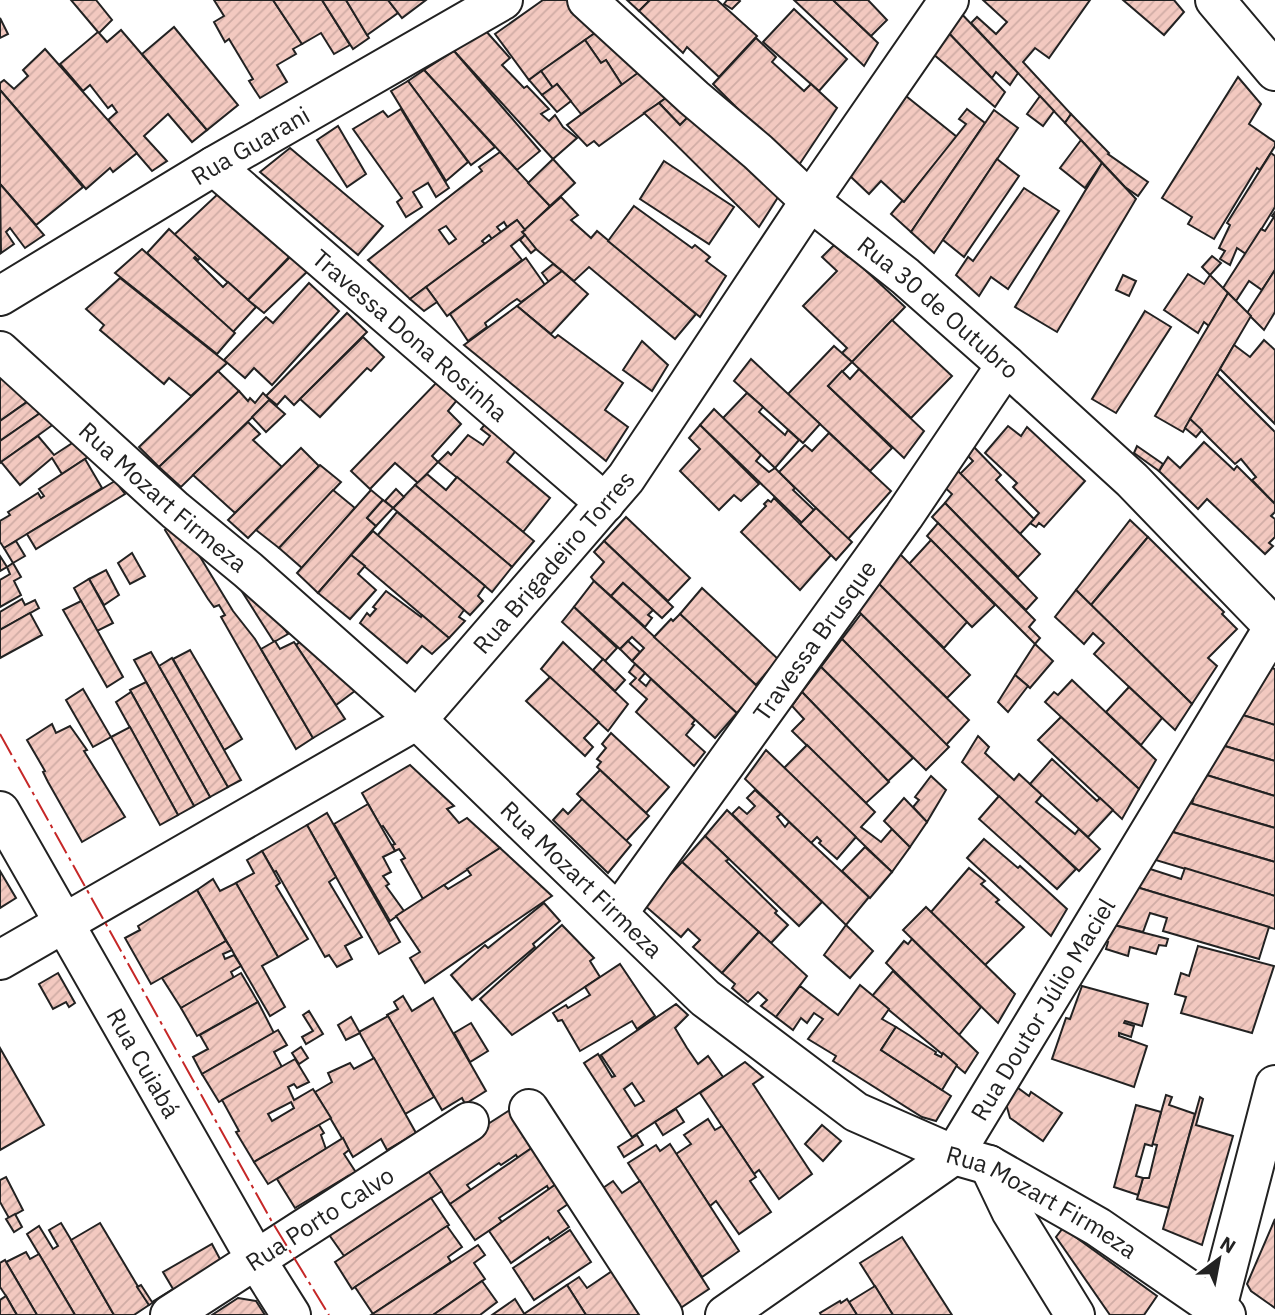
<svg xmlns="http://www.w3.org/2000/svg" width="1275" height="1315" font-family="'IBM Plex Sans',sans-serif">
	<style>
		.building { fill: url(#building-hatch); stroke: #222; stroke-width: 2; fill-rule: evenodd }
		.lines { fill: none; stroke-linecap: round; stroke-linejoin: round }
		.minor-casing { stroke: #222; stroke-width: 42 }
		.minor { stroke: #fff; stroke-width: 38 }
		.power { stroke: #c62828; stroke-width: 2; stroke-dasharray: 24 5 3.5 5; stroke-linecap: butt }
		.labels { text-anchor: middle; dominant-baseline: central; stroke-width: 5; stroke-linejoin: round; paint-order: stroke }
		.street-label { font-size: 24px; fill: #222; stroke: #fff }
	</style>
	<defs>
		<pattern id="building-hatch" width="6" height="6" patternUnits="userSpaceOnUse" patternTransform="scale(1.75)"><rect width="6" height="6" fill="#f3c9c0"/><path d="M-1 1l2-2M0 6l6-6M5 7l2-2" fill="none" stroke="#d0aca5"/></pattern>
	</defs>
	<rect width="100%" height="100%" fill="#fff"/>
	<g class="building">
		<polygon points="71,0 96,0 112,20 99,33 107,42 121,30 207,130 192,142 168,114 144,136 167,161 152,171 108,120 117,112 112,105 108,108 90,85 83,91 60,64 98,32"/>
		<polygon points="214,0 273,0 302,44 293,49 296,54 277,65 287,82 260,98 249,81 253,79 229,39 225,42 214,22 224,16"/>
		<polygon points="273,0 322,0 350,45 334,54 321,33 302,44"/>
		<polygon points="322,0 346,0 369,38 353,49"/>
		<polygon points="346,0 388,0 398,13 367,35"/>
		<polygon points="388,0 426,0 402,18"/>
		<polygon points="543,0 576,0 602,28 529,80 495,34"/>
		<polygon points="627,0 650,0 639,11"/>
		<polygon points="650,0 717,0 757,36 719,77 687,47 683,53 639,11"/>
		<polygon points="727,0 739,0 740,1 732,9 724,4"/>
		<polygon points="794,0 833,0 878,43 864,66"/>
		<polygon points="833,0 868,0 887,20 871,36"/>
		<polygon points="983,0 1090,0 1049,58 1035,48 1023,62 1071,114 1065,123 971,23 977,17 996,34 1007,22"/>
		<polygon points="1123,0 1174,0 1184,12 1164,35"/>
		<polygon points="956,8 1018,73 1010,85 996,72 992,78 941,25"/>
		<polygon points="794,9 847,59 819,91 763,42"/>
		<polygon points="0,18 8,34 0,38"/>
		<polygon points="941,25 1005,92 995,107 925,47"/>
		<polygon points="605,26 639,73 622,85 606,60 601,63 585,40"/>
		<polygon points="174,27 238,105 207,130 142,54"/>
		<polygon points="485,30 510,58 502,65 524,88 527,86 549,109 541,114 549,121 555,115 563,127 577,138 553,159 454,51"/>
		<polygon points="756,38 776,57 772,62 804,91 811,84 837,108 797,168 713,84"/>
		<polygon points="585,40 601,63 606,60 622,85 581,114 557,84 553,88 541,71"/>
		<polygon points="45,49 137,153 113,172 110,168 86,189 0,90 0,83 4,80 14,89 28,76 23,70"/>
		<polygon points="454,51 540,151 517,170 424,70"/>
		<polygon points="650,64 677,90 599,146 594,141 587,146 567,125"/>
		<polygon points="424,70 495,147 471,165 408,81"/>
		<polygon points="541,71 553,88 542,95 529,80"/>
		<polygon points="1238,77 1261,104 1249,124 1275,142 1275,146 1260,170 1257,168 1214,239 1188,224 1192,217 1162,198"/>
		<polygon points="408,81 468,162 446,181 391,91"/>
		<polygon points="557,84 571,101 557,112 542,95"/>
		<polygon points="0,90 83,187 36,225 0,184"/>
		<polygon points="677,90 696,109 680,125 659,103"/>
		<polygon points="901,92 957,137 904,202 881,181 869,194 850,176"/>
		<polygon points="1040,96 1054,111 1043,126 1027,114"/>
		<polygon points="659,103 680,125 696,109 782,191 759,227 644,113"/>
		<polygon points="401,109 449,188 436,197 428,183 413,192 422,207 406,217 397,202 402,198 353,129 383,111 388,117"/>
		<polygon points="967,109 985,123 911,232 891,214 902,201 904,202 966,124 959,119"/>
		<polygon points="994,110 1018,128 934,253 911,232"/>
		<polygon points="1071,114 1109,153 1108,154 1148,182 1138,196 1125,187 1065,123"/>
		<polygon points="338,126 366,174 347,187 317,140"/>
		<polygon points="1081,140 1102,163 1085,188 1060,168"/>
		<polygon points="290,148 383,226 358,255 260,172"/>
		<path d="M500,152L550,206L525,230L517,220L507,227L504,222L497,227L501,232L492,239L489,235L482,241L485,244L410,299L368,260L482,171L479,167ZM446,226L456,239L449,244L439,230Z"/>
		<polygon points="1271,153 1275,156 1275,207 1246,254 1237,248 1230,265 1220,259 1225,251 1219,248 1230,225 1227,223"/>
		<polygon points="553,159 575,183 550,206 528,183"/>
		<polygon points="997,159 1019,176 964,257 943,240"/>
		<polygon points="664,161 734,207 709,244 640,199"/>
		<polygon points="1102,163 1136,199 1057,332 1015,307"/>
		<polygon points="0,184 44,235 25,248 10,228 6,232 14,244 1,253"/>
		<polygon points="1024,188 1059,211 1008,289 991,277 979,296 956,275 968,257 973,261"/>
		<polygon points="220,192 292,254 248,300 174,235"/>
		<polygon points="561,197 578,215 571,220 591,238 597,231 696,314 675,339 589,267 574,281 536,249 522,232"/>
		<polygon points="634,206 692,248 695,245 710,257 706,261 726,276 700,317 608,241"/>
		<polygon points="1275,212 1275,270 1262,290 1249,281 1236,301 1223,288 1261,229 1265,231 1274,217 1272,216"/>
		<polygon points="517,220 525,230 522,232 525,235 511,246 522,260 447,316 426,287"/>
		<polygon points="169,229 200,258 198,260 195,257 194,258 223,287 228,282 256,307 233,332 147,253"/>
		<polygon points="525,235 536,249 531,253 520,240"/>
		<polygon points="834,245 848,257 849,255 905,307 852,362 842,353 847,348 803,306 837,271 822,257"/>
		<polygon points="142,249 235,333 217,354 115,273"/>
		<polygon points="1212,256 1221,263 1210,275 1202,267"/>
		<polygon points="290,257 298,264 301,261 310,269 264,313 248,300"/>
		<polygon points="526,258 545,285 521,302 517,299 511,303 485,323 487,327 468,341 450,314"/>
		<polygon points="553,264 562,271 549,282 542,273"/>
		<polygon points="1275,270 1275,312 1264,330 1247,313"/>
		<polygon points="562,271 588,294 551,334 517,306"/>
		<polygon points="1188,274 1204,284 1210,275 1228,293 1209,326 1204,322 1198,333 1164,310"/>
		<polygon points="1123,275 1136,281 1129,296 1116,290"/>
		<polygon points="120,278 227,363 191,396 169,378 164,384 100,330 104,325 86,309"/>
		<polygon points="309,283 339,311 272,385 254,368 245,378 224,360 266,317 273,323"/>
		<polygon points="426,287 437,302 424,311 410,299"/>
		<polygon points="1228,293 1251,316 1183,432 1155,416"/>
		<polygon points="517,306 555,338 558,335 623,383 605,410 628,427 606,461 464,345"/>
		<polygon points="1145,311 1171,327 1116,413 1092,399"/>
		<polygon points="347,313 367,332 294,405 285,396 277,405 266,396"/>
		<polygon points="892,320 952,376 911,418 852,362"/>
		<polygon points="363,337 384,357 371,371 367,368 320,417 300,399"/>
		<polygon points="1264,340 1275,350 1275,424 1220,369 1234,345 1250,357"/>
		<polygon points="642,341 668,365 652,391 623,370"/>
		<polygon points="834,346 852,362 828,386 892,448 870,471 788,394"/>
		<polygon points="751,359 820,424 803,443 734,381"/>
		<polygon points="859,369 924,431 904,458 828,386 842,371 850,379"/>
		<polygon points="218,371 239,391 159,467 139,447"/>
		<polygon points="0,372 28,401 0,421"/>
		<polygon points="1217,374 1275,432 1275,504 1252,480 1256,477 1241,459 1235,464 1190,419"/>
		<polygon points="437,382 458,399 448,411 461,424 432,456 438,462 418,483 395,463 370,489 351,471"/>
		<polygon points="239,391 248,401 250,398 255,403 263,393 270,400 181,487 159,467"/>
		<polygon points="747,393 763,407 759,412 785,435 788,430 799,440 775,468 723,418"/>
		<polygon points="30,400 39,414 0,441 0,421"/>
		<polygon points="269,400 285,414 266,432 252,417"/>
		<polygon points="46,409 58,421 0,463 0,441"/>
		<polygon points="714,409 761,455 756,461 769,472 775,468 795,488 793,490 814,510 802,523 700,425"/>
		<polygon points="1190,419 1202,430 1196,437 1185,428"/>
		<polygon points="248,422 260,434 253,440 282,467 235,513 193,475"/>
		<polygon points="487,422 518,448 507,462 550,498 523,532 438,462 448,452 451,455 468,435 483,445 490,436 481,429"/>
		<polygon points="700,425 759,484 741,501 734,495 719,510 680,471 700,449 689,438"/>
		<polygon points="1008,426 1021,436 1027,427 1085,481 1044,527 1039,523 1036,527 1030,523 1039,513 1013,487 1017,483 985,453"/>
		<polygon points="829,433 891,491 848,539 779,472 805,445 812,451"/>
		<polygon points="38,436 54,455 77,440 94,453 62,474 52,458 20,485 1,462"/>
		<polygon points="1204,442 1234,470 1237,466 1275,504 1275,512 1271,516 1275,519 1275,537 1269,543 1273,546 1265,554 1207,499 1198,509 1159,471 1168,457 1180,468"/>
		<polygon points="972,445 1001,475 996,480 1034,519 1020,534 960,474 973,461 965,453"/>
		<polygon points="1137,446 1163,464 1159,471 1134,453"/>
		<polygon points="301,448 319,466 248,538 228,520"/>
		<polygon points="85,459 102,488 4,548 0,542 0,521 10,515 8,512 38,493 41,498 44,496 39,489"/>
		<polygon points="320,465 341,482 279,548 256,530"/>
		<polygon points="954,467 1040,554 1018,577 945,503 952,494 941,484"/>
		<polygon points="427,474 446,490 457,477 534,541 512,567 415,485"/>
		<polygon points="115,481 125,494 36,549 27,534"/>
		<polygon points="415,485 512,567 492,592 393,508"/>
		<polygon points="396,489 404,497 393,508 385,501"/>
		<polygon points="333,490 355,508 302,568 279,548"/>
		<polygon points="371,490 383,500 367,518 376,526 318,593 297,573"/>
		<polygon points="774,498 831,555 800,590 741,532 766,506 764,504 768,500 771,502"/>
		<polygon points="383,500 393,508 376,526 367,518"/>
		<polygon points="945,503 1037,598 1026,610 932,517"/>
		<polygon points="816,508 852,542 836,560 800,524"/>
		<polygon points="397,512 485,586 478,596 483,601 470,615 377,536"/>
		<polygon points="626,517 690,578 668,601 604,541"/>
		<polygon points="177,520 213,546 199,555 233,611 255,639 313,738 296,749 221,617 225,615 219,605 214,607 208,599 165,530"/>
		<polygon points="1130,520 1148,537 1091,605 1076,590"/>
		<polygon points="938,523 1035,620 1029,627 1040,638 1035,644 927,536"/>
		<polygon points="373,531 464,610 459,617 465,621 449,638 351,555"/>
		<polygon points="1148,537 1224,612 1222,614 1237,629 1208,658 1217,666 1192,704 1091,605"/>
		<polygon points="931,540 995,605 972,627 909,564"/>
		<polygon points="16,541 25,556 13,563 4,548"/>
		<polygon points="604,541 673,607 662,618 623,583 611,596 594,581 591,577 604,562 594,552"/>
		<polygon points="213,546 266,605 288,634 274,642"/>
		<polygon points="132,553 145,576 130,584 118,563"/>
		<polygon points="899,553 967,622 944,648 876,581"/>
		<polygon points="351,555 365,566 358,574 376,590 350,619 318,593"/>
		<polygon points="0,556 7,567 0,571"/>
		<polygon points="13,563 21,577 14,581 21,595 0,607 0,580 10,574 7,567"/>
		<polygon points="106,570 119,595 104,605 89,579"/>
		<polygon points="89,579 113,623 97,631 74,588"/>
		<polygon points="594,581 737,713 715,738 632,661 644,648 632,637 620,649 574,607"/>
		<polygon points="876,581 970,675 947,698 855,608"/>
		<polygon points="623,583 653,610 648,615 652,618 645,627 611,596"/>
		<polygon points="702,588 778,659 756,685 680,614"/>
		<polygon points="1076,590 1192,704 1175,730 1094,654 1104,643 1093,633 1084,644 1055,617"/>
		<polygon points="386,591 421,617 422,615 449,638 432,654 422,646 407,663 360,623 367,613 370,616 376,609 373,607"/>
		<polygon points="22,599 25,605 35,600 39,608 0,630 0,612"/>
		<polygon points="81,601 123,677 107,687 63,610"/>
		<polygon points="574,607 617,648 605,661 562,622"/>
		<polygon points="30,613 42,635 0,658 0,630"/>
		<polygon points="680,614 759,688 737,713 654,637 671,619 673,621"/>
		<polygon points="861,614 969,720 946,745 842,639"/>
		<polygon points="312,632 367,682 336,705 296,645"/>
		<polygon points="842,639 949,747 926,770 821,667"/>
		<polygon points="275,641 280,649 294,642 345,719 313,738 261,649"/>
		<polygon points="628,641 640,652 632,661 620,649"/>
		<polygon points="563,642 628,704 608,731 541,669"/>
		<polygon points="1035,644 1053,661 1030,688 1015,675"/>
		<polygon points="190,650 242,739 224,750 173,659"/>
		<polygon points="151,652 228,787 210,797 134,660"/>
		<polygon points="172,658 241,780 228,787 159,666"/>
		<polygon points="603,659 625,680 615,691 593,670"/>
		<polygon points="635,664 645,673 639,680 646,686 651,679 695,720 692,724 694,725 686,735 705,752 694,766 636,712 647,699 630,684 636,678 629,672"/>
		<polygon points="1266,666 1275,669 1275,725 1236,713"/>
		<polygon points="821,667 913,758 888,781 802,692"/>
		<polygon points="1015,675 1028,686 1008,712 998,702"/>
		<polygon points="550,677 599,722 584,738 593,747 585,756 526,701"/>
		<polygon points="1072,680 1156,760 1139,789 1045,702 1054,692 1058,695"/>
		<polygon points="146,682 210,797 194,806 130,690"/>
		<polygon points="1129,687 1162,718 1141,745 1106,712"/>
		<polygon points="83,689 111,737 93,747 66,700"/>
		<polygon points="131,692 194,806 178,815 116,702"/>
		<polygon points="802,692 889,782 866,803 792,731 804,719 792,706"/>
		<polygon points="1236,713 1275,725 1275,761 1218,744"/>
		<polygon points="1061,717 1139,789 1122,819 1038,740"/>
		<polygon points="52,724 56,733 70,726 87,750 84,751 125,817 82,842 48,782 43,772 45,771 27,740"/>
		<polygon points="130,727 178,815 160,825 111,737"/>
		<polygon points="611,733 669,787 646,813 597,767 601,762 597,759 606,748 602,744"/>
		<polygon points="978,736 989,747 985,753 1014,780 1019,774 1042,795 1036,802 1075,834 1079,829 1100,849 1079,871 962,762"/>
		<polygon points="1218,744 1275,761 1275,796 1200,773"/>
		<polygon points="807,745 875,812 861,827 881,842 892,829 910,847 892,872 784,768"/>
		<polygon points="766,750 856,837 837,859 819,843 821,841 817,837 811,843 745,779"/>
		<polygon points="1052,759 1097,801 1100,798 1113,810 1088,837 1030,784"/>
		<polygon points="410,765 454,806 447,809 459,823 467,818 500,848 423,899 401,860 405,858 399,849 395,851 392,845 395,844 383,826 381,827 362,793"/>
		<polygon points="600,770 649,816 626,841 577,794"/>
		<polygon points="1200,773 1275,796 1275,828 1192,804"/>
		<polygon points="931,776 946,790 927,822 913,807 919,800 915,797"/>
		<polygon points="755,790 781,814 777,817 785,827 789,822 869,897 846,925 732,814 739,807 747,814 755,806 747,798"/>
		<polygon points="999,796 1076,869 1057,889 979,819"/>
		<polygon points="904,798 927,822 910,847 884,821"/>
		<polygon points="582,799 631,845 608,873 553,820 563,809 568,814"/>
		<polygon points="1183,801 1275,828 1275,862 1166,830"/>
		<polygon points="368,804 395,851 383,857 391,872 383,876 389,884 386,886 404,911 390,921 334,824"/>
		<polygon points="727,810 822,902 799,926 705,836"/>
		<polygon points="327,813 400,942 379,954 307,825"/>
		<polygon points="307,825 336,877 329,882 362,937 345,946 352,959 337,967 329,955 325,957 276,871 274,872 262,851"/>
		<polygon points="1166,830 1275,862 1275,896 1149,858"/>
		<polygon points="705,836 729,859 726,861 777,911 775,913 788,925 771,943 682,862"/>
		<polygon points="984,839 1018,868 1020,866 1067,909 1051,936 967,858"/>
		<polygon points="865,847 892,872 870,898 842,871"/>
		<polygon points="500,848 552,896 425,983 410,958 420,952 396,916 444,885 448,889 471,875 467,869"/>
		<polygon points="262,851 280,883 276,886 308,939 278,957 236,883 254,873 247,860"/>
		<polygon points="682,862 759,932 722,973 693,947 700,940 688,929 681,937 643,904"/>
		<polygon points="1144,867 1181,879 1185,868 1275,896 1275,929 1133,886"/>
		<polygon points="969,868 985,881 981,884 999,900 996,902 1024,927 985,965 931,912"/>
		<polygon points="0,871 16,898 0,908"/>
		<polygon points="213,879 220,891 236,883 278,957 262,966 285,1007 270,1016 197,890"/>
		<polygon points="1133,886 1269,927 1259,959 1163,931 1167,918 1150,913 1143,932 1110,924"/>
		<polygon points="197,890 226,941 151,984 125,938 140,930 138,926"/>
		<polygon points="544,903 560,921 533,944 535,947 472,1000 451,975 485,945 488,948"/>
		<polygon points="926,907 1015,994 998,1023 903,930"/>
		<polygon points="1110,924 1168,939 1166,946 1159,945 1156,954 1130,947 1128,956 1106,949 1108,942 1100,940"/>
		<polygon points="562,925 594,958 590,961 600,977 512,1035 480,999"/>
		<polygon points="846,925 873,951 850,978 824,955"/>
		<polygon points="759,932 807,976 776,1017 761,1006 767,1000 758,992 748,1002 732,988 735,984 722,973"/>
		<polygon points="912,939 981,1007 959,1035 886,963 904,941 908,944"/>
		<polygon points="226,941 232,950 223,954 225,959 234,955 241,966 231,972 234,978 181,1008 162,978"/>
		<polygon points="1198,946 1274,966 1252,1033 1181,1013 1186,997 1175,994 1181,973 1189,976"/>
		<polygon points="620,964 655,1016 637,1029 632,1021 580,1051 562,1020 558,1021 553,1013 566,1005 568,1008 590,995 585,987"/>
		<polygon points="893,971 978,1053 965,1073 872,996"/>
		<polygon points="58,973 75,1003 69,1007 66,1002 53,1009 39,984"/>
		<polygon points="241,973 258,1002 197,1036 181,1008"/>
		<polygon points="860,985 889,1009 882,1019 896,1027 881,1050 951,1096 936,1121 922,1117 833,1061 836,1056 808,1039 823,1019 814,1013 807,1023 801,1018 793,1030 776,1017 800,986 838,1015"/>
		<polygon points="1082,986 1148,1004 1142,1026 1125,1021 1124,1023 1134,1026 1131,1037 1119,1033 1119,1036 1147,1046 1134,1087 1052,1059 1066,1018 1070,1019"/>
		<polygon points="403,996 412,1011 433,998 486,1091 465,1104 462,1098 442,1110 387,1015 398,1009 394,1002"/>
		<polygon points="258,1002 274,1033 202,1074 193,1057 208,1049 200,1035"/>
		<path d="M676,1004L688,1015L675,1028L687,1048L698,1064L708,1056L723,1077L632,1137L584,1063L598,1054L612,1077L615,1076L601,1055ZM632,1083L644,1101L635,1106L624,1089Z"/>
		<polygon points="309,1011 323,1034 306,1044 302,1037 313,1031 303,1015"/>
		<polygon points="388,1016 434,1097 405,1114 359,1032"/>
		<polygon points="351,1017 360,1033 346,1040 338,1025"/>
		<polygon points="471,1023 488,1051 470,1062 454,1033"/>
		<polygon points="896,1027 936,1052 935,1054 941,1057 943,1053 957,1065 942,1090 881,1050"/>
		<polygon points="278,1030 287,1045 274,1052 282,1067 219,1102 202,1074"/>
		<polygon points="301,1047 308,1058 299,1064 292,1053"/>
		<polygon points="0,1048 44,1125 0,1150"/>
		<polygon points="374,1058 416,1133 387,1150 381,1139 353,1157 315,1092 332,1082 328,1073 350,1063 354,1069"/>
		<path d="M295,1059L309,1082L297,1088L294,1084L288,1087L294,1100L313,1089L331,1118L254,1162L236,1132L239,1131L222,1100ZM291,1102L294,1108L272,1121L268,1114Z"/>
		<polygon points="745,1062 763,1077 753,1084 812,1174 779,1199 759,1170 754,1174 700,1093"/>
		<polygon points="1014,1085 1029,1096 1031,1092 1062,1113 1043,1141 1010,1118 1005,1100"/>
		<polygon points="1166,1095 1172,1097 1169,1105 1195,1114 1169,1208 1137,1199 1143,1178 1149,1178 1157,1145 1152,1144"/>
		<polygon points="1200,1097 1203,1099 1196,1125 1233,1136 1202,1245 1163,1229"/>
		<polygon points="1136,1105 1161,1112 1152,1146 1145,1144 1136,1176 1143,1178 1138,1195 1114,1187"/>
		<polygon points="513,1108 536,1145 518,1158 516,1155 501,1165 499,1163 467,1185 471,1190 450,1204 424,1165"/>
		<polygon points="676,1109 684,1122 663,1135 655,1122"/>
		<polygon points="708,1119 715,1130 722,1126 756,1177 750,1181 771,1212 739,1234 716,1201 710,1206 676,1154 691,1144 684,1135"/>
		<polygon points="319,1125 324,1133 321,1135 326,1149 268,1184 254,1162"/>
		<polygon points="822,1125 841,1141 823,1161 805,1144"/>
		<polygon points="637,1135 643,1145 624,1157 618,1147"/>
		<polygon points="343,1138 349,1150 344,1154 357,1174 349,1179 348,1176 295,1208 277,1179"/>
		<polygon points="670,1144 739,1251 702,1277 628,1163 656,1145 660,1151"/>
		<polygon points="536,1145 559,1182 549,1190 547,1186 499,1218 502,1222 475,1240 450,1204"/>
		<polygon points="424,1165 442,1191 344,1256 325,1229"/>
		<polygon points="6,1177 23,1210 9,1218 0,1202 0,1180"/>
		<polygon points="613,1181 622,1193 640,1181 709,1289 673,1313 593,1195"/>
		<polygon points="559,1182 571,1202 558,1211 569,1227 550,1240 548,1237 511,1263 489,1231"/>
		<polygon points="431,1198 449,1225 352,1289 335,1262"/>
		<polygon points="15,1214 22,1227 14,1232 6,1219"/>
		<polygon points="1275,1219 1275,1308 1251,1291 1247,1284"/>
		<polygon points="61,1223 70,1238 114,1315 75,1315 27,1234 39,1226 53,1249 58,1246 49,1230"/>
		<polygon points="100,1223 149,1305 134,1315 114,1315 71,1240"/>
		<polygon points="447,1226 462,1247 448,1257 451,1262 373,1314 355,1287"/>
		<polygon points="1063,1228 1157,1296 1144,1315 1110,1315 1056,1237"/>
		<polygon points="570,1230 591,1262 534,1300 513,1268"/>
		<polygon points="902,1237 952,1315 893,1315 860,1263"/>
		<polygon points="212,1244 221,1261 149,1305 137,1287 141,1285 152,1302 173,1289 163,1272"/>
		<polygon points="478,1245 485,1255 474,1263 485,1279 433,1315 371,1315"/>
		<polygon points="26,1252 30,1259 39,1254 75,1315 37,1315 6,1262"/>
		<polygon points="5,1260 6,1262 37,1315 17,1315 6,1296 0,1287 0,1263"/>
		<polygon points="615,1269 645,1315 586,1315 567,1285 579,1277 587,1288"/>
		<polygon points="482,1281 497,1302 480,1315 433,1315"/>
		<polygon points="567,1285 586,1315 525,1315 524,1314"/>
		<polygon points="875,1286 893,1315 857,1315 849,1302"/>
		<polygon points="6,1296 15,1312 17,1315 0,1315 0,1300"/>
		<polygon points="238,1298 256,1301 265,1315 212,1315"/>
		<polygon points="515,1299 525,1315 492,1315"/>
		<polygon points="847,1299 857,1315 821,1315 820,1313 840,1301 841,1303"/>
	</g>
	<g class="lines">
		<defs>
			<g id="minor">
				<path id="s1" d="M587,0L694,98L758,152L810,201L905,276L1006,365L1132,480L1275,628"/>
				<polyline points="1215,0 1275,71"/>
				<path id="s2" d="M214,166L605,503"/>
				<path id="s3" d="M0,296L214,166L503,0"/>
				<path id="s4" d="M0,351L175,510L248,570L417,720L705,998L856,1112L954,1155L989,1165L1098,1227L1226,1315"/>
				<path id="s5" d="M0,811L257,1261L291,1315"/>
				<path id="s6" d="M618,913L904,516L1006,365"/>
				<path id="s7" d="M0,960L417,720L626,478L810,201L949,0"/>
				<polyline points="529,1109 663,1315"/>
				<polyline points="989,1165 1011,1211 1075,1315"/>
				<polyline points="1217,1308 1275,1085"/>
				<path id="s8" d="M170,1315L469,1122"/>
				<path id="s9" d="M725,1315L954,1155L1275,625"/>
			</g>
		</defs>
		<use href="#minor" class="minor-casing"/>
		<use href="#minor" class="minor"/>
		<polyline class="power" points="0,734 271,1220 329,1315"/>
	</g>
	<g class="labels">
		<g class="street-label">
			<text stroke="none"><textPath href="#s3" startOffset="292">Rua Guarani</textPath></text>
			<text stroke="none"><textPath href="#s1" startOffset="467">Rua 30 de Outubro</textPath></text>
			<text stroke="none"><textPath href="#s2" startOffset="259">Travessa Dona Rosinha</textPath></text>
			<text stroke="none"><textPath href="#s4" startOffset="219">Rua Mozart Firmeza</textPath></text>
			<text stroke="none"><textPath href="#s7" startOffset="690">Rua Brigadeiro Torres</textPath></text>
			<text stroke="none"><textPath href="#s6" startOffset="336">Travessa Brusque</textPath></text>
			<text stroke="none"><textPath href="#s4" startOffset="786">Rua Mozart Firmeza</textPath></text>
			<text stroke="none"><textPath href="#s9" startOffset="450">Rua Doutor Júlio Maciel</textPath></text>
			<text stroke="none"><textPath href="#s5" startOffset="290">Rua Cuiabá</textPath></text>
			<text stroke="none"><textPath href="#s4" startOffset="1353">Rua Mozart Firmeza</textPath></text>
			<text stroke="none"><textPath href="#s8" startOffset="178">Rua Porto Calvo</textPath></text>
		</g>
	</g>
	<g transform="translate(1219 1259) rotate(32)" stroke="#ffffff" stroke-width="5" paint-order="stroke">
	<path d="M0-5L12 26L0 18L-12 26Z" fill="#222222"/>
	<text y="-10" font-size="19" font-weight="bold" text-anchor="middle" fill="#222222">N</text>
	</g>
</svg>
